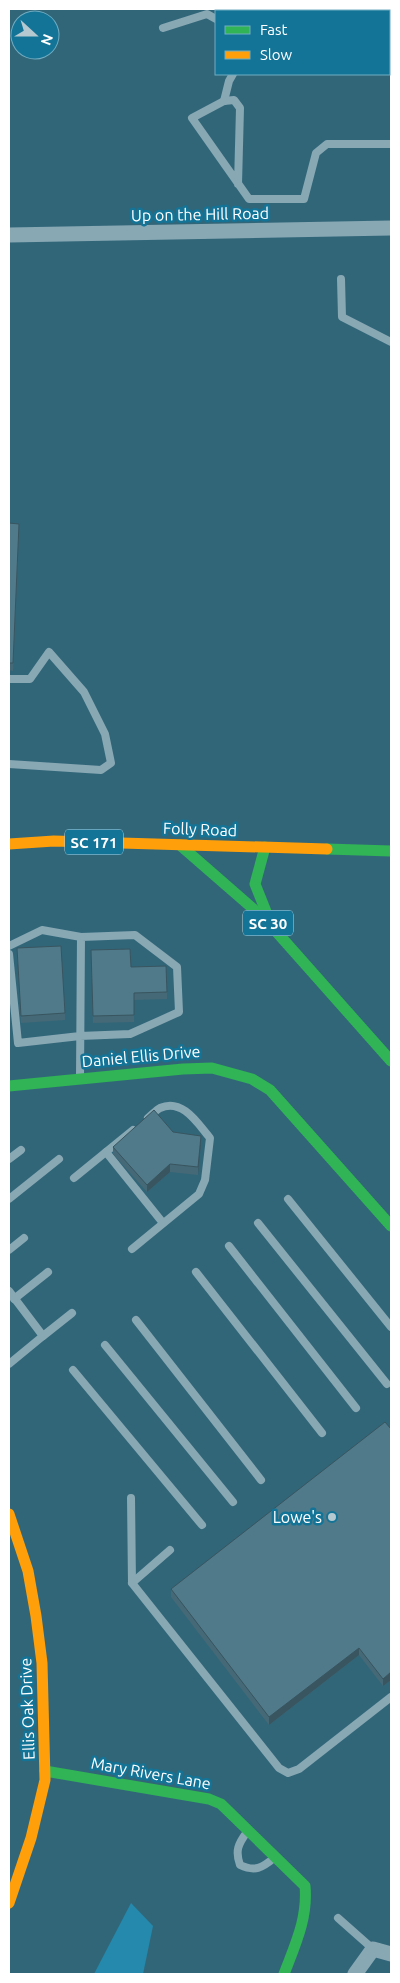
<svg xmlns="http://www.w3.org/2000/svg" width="400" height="1983" font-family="Ubuntu,sans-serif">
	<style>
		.green { fill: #2489ac }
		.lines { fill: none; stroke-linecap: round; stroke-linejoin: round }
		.lane { stroke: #88a8b4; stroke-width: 8 }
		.street { stroke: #88a8b4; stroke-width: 15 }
		.fast { stroke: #30b455; stroke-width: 11 }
		.slow { stroke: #ff9f0a; stroke-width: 11 }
		.wall { fill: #456976 }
		.shaded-wall { fill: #385560 }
		.building { fill: #507a89; stroke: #385560 }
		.poi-dot { fill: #b7c9d0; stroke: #137497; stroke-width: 2 }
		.labels { text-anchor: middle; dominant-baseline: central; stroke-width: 5; stroke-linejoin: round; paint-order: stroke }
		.shield { fill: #137497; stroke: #b8d5e0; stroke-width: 1 }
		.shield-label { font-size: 15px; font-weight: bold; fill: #fff }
		.street-label { font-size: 16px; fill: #fff; stroke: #137497 }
		.poi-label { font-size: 16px; fill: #fff; stroke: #137497; text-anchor: end }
	</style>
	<rect width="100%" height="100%" fill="#316679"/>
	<polygon class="green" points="131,1903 153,1926 143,1974 94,1974"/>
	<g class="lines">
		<g class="lane">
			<polyline points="163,28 207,14 216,19"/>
			<polyline points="389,47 391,47"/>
			<polyline points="224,101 229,81 233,74"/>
			<polyline points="238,184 240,108 234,100 224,101 192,118 249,199 304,199 316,153 327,144 391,144"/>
			<polyline points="341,279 342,317 391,342"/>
			<polyline points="9,679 30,679 49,652 84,692 105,734 111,763 101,770 9,764"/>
			<polyline points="9,946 42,930 81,937"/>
			<polyline points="9,954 18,1043 80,1036 130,1034 179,1012 177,967 135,935 81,937 80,1077"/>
			<polyline points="106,1152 163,1223"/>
			<polyline points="9,1159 21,1150"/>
			<polyline points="74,1178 133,1130"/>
			<polyline points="9,1199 59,1159"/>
			<polyline points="288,1199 391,1327"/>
			<polyline points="258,1223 387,1384"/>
			<polyline points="229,1246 356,1408"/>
			<path d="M132,1249L199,1194L205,1180L210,1138C198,1124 183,1098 160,1108C156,1110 152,1115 148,1118"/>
			<polyline points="9,1250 24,1238"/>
			<polyline points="196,1272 322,1433"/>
			<polyline points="9,1291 43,1336 9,1364"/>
			<polyline points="14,1299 48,1272"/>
			<polyline points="136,1320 261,1480"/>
			<polyline points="43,1336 72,1313"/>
			<polyline points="105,1345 233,1502"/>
			<polyline points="73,1370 202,1525"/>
			<polyline points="131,1498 132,1583 279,1768 288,1773 299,1769 391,1697"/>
			<polyline points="132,1583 170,1550"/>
			<path d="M247,1832C238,1844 235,1851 240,1865C255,1872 262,1868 274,1858"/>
			<polyline points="338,1918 373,1949"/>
		</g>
		<g class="street">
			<polyline points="9,235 391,228"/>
			<polyline points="355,1974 373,1949 391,1954"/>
		</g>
		<g class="fast">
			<polyline points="180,845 266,920 391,1061"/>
			<polyline points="265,847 255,884 269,919"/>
			<polyline points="327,849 391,851"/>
			<polyline points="9,1086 183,1069 212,1068 252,1079 270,1090 391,1226"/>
			<path d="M45,1771L209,1799L221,1804L305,1886C308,1918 295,1945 284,1974"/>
		</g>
		<g class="slow">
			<polyline points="9,844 54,841 327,849"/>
			<polyline points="9,1514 28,1571 36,1616 42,1663 45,1780 31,1838 9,1903"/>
		</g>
	</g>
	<g class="wall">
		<polygon points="9,523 19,531 13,671 9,670"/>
		<polygon points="17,948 65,1013 65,1020 21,1023"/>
		<polygon points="91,950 131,967 167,992 167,999 134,1000 134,1022 93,1023"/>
		<polygon points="173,1132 201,1143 198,1175 170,1172 147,1192 113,1154 113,1147"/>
		<polygon points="391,1429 391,1680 383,1686 359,1655 269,1725 171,1597 171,1589"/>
	</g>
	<g class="shaded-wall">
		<polygon points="201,1136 201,1143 198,1175 198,1167"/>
		<polygon points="170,1164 170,1172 147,1192 147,1185"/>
		<polygon points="359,1648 359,1655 269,1725 269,1717"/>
		<polygon points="391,1672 391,1680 383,1686 383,1679"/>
	</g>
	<g class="building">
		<polygon points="9,523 19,524 13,663 9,663"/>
		<polygon points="61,946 65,1013 21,1016 17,948"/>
		<polygon points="130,949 131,967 166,966 167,992 134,993 134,1015 93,1016 91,950"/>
		<polygon points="154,1110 173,1132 201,1136 198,1167 170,1164 147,1185 113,1147"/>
		<polygon points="385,1422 391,1429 391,1672 383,1679 359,1648 269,1717 171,1589"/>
	</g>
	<circle class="poi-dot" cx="332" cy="1517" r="5"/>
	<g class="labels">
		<g class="shield">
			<rect x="65" y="829.5" width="58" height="25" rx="4"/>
			<rect x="243" y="910.5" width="50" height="25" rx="4"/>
		</g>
		<g class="shield-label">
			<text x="94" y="842">SC 171</text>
			<text x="268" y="923">SC 30</text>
		</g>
		<g class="street-label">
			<text transform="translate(200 214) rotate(-1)">Up on the Hill Road</text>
			<text transform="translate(200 829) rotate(2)">Folly Road</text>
			<text transform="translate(141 1056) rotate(-5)">Daniel Ellis Drive</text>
			<text transform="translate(27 1709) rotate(-92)">Ellis Oak Drive</text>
			<text transform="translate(151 1773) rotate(10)">Mary Rivers Lane</text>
		</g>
		<g class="poi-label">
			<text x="322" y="1517">Lowe's</text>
		</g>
	</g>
	<rect width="400" height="1983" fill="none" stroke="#ffffff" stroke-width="20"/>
	<rect x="215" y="10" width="175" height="65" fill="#137497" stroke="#71acc1"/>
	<rect x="225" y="26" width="25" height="8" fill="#30b455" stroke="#71acc1"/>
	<text x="260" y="35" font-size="15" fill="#ffffff">Fast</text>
	<rect x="225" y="51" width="25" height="8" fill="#ff9f0a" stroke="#71acc1"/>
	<text x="260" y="60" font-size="15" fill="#ffffff">Slow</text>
	<g transform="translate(35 35) rotate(111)"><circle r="24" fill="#137497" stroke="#71acc1"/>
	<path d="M0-4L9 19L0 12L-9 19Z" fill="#b7c9d0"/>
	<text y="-8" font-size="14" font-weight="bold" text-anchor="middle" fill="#ffffff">N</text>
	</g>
</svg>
